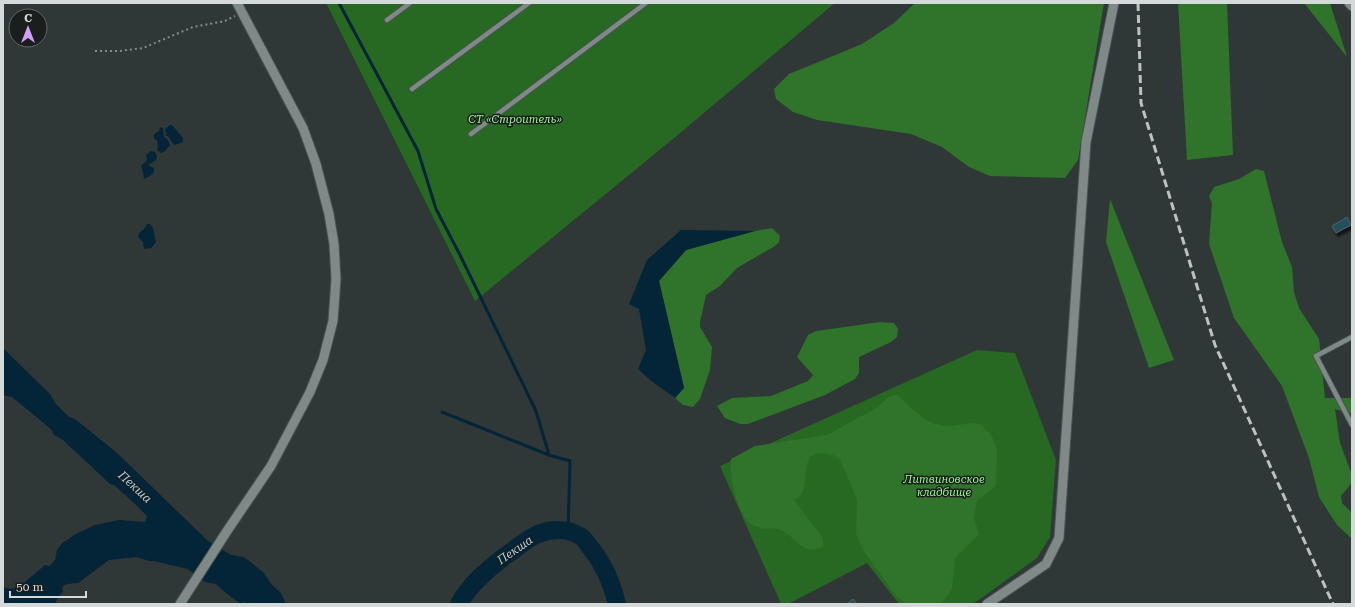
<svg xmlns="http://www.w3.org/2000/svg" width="1355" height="607" font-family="'Roboto Serif',serif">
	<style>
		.green { fill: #276823 }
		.forest { fill: #2f742a }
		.water { fill: #032537 }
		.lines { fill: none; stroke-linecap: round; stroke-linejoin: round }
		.stream { stroke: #032537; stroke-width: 3 }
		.river { stroke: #032537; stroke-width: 18 }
		.building { fill: #24515b; stroke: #565f61; filter: url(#shadow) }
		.lane-casing { stroke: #4c5352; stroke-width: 6 }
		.street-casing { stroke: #4c5352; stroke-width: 11 }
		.path { stroke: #848b8b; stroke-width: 2; stroke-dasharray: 2 3; stroke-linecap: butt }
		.lane { stroke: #7f8988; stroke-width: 4.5 }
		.street { stroke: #7f8988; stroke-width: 9 }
		.rail { stroke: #bcc1c1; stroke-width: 3; stroke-dasharray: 8 4; stroke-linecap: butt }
		.labels { text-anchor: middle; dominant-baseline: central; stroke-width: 3; stroke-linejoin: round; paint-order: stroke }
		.park-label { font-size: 11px; font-style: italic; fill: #9bf692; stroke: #1a1e1d }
		.water-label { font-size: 12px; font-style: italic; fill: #a5d1f0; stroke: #1a1e1d }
	</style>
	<defs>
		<filter id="shadow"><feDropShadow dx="2" dy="4" stdDeviation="1" flood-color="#0009"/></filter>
	</defs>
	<rect width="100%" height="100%" fill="#2f3737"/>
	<g class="green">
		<polygon points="326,3 835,3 673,139 475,301"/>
		<polygon points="977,350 1015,353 1056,460 1050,537 1037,558 973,604 899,604 867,563 788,604 781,604 720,466"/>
	</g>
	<g class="forest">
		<polygon points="915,3 1104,3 1078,160 1065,178 990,176 969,167 942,147 911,134 817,120 793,112 776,99 774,89 789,74 862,44 894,23"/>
		<polygon points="1178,3 1227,3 1233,155 1187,160"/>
		<polygon points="1304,3 1330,3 1347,57"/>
		<polygon points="1256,169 1264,171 1282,242 1292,267 1294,292 1299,308 1319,339 1325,398 1352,398 1352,414 1335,409 1340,443 1352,475 1351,484 1341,496 1342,503 1352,513 1352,539 1337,525 1319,497 1309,458 1282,386 1234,318 1209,244 1212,203 1209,196 1214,187 1239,179"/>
		<polygon points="1110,199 1174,360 1149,368 1106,242"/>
		<polygon points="772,228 780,236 779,242 775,246 737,268 720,286 706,295 700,322 700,327 712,347 710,370 700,399 693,407 683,405 675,398 684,387 659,281 686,250 755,231"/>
		<polygon points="880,322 894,323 898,329 897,337 891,342 859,357 859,373 855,379 825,395 748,424 740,424 725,418 717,406 732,398 771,396 808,381 813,375 797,357 808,335 816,331"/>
		<path d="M897,394C908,404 922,421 936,424C948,428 961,424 973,423C984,423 993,436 996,446C998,453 996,477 996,486L977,501L974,518L979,534L955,559L952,590L941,604H907L896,596L863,550L856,534L857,499L840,460L833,455L817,453L810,457L807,464L804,488L801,495L794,500L823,538V546C804,558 797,538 781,530C775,527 767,530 760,528C756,526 750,524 747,521C736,506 729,477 731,459L755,446L827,435L876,408L889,397Z"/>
	</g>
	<g class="water">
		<polygon points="170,125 172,125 183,138 183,142 175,145 173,144 169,137 165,135 167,134 167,133 165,132 166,128"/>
		<path d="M160,127L163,128C164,135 162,136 168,140L170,145L165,151L161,153L157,150L158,147L157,140L154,139V134L159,131Z"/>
		<polygon points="151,151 155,152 157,156 156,160 148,165 154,168 154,172 150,176 144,179 143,172 141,166 147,160 146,155"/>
		<polygon points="147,224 150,224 153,228 156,242 151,248 144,249 143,242 138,237 139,233 145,228"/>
		<polygon points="681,230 755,231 686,250 659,281 684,388 675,398 650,380 638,369 646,350 639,309 629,304 647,260"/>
		<polygon points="3,348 50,394 56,404 69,417 75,419 117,453 208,541 231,555 243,557 248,560 264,573 271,584 281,593 286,604 248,604 244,602 241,604 226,593 216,584 205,582 188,569 154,561 149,561 137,557 109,560 78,583 67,584 63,586 62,589 63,592 58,597 55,604 3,604 3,587 11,589 19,587 45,565 50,566 55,560 57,550 63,542 66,541 74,535 95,525 119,520 145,522 147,516 134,503 114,485 110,484 63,440 54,435 51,429 12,397 3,395"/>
	</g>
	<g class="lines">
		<g class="stream">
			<polyline points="339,3 418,151 436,209 460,255 536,411 549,455 570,461 568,531"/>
			<polyline points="442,412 549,455"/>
		</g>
		<path class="river" d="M459,604C470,584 487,570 505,556C516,549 526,539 538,534C551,529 568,528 580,536C584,538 587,543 590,547C603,563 612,583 617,604"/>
	</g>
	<g class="building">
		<polygon points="1347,217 1351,225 1336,233 1332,226"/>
		<polygon points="853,599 857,604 847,604"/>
	</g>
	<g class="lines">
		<defs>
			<g id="lane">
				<polyline points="387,20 410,3"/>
				<polyline points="412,89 529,3"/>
				<polyline points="471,134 646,3"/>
				<polyline points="1352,337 1316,356 1352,425"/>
			</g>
			<g id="street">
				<polyline points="1349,3 1352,6"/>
				<polyline points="180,604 227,531 271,466 310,392 323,360 333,321 336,279 334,244 329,214 316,164 303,128 237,3"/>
				<polyline points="987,604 1046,564 1059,538 1086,142 1114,3"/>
			</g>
		</defs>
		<use href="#lane" class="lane-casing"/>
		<use href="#street" class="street-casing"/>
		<polyline class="path" points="95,51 120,51 143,48 193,27 225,21 235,16"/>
		<use href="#lane" class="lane"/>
		<use href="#street" class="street"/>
		<polyline class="rail" points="1138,3 1141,103 1215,345 1333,604"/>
	</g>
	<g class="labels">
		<g class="park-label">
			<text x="515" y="119">СТ «Строитель»</text>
			<text x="944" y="479">Литвиновское<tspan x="944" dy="13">кладбище</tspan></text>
		</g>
		<g class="water-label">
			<text transform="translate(135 487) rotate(43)">Пекша</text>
			<text transform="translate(515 550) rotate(-35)">Пекша</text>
		</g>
	</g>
	<rect width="1355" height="607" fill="none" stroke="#d4d9d9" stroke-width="8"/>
	<g transform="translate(28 28)"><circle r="19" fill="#1a1e1d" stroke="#646968"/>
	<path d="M0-3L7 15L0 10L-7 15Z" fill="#d49cfc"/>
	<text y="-6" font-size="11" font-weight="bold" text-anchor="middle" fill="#d4d9d9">С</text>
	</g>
	<path d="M10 591v6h76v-6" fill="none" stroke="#d4d9d9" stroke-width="2"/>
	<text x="16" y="591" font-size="12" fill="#d4d9d9" stroke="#1a1e1d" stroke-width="3" paint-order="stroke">50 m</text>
</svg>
